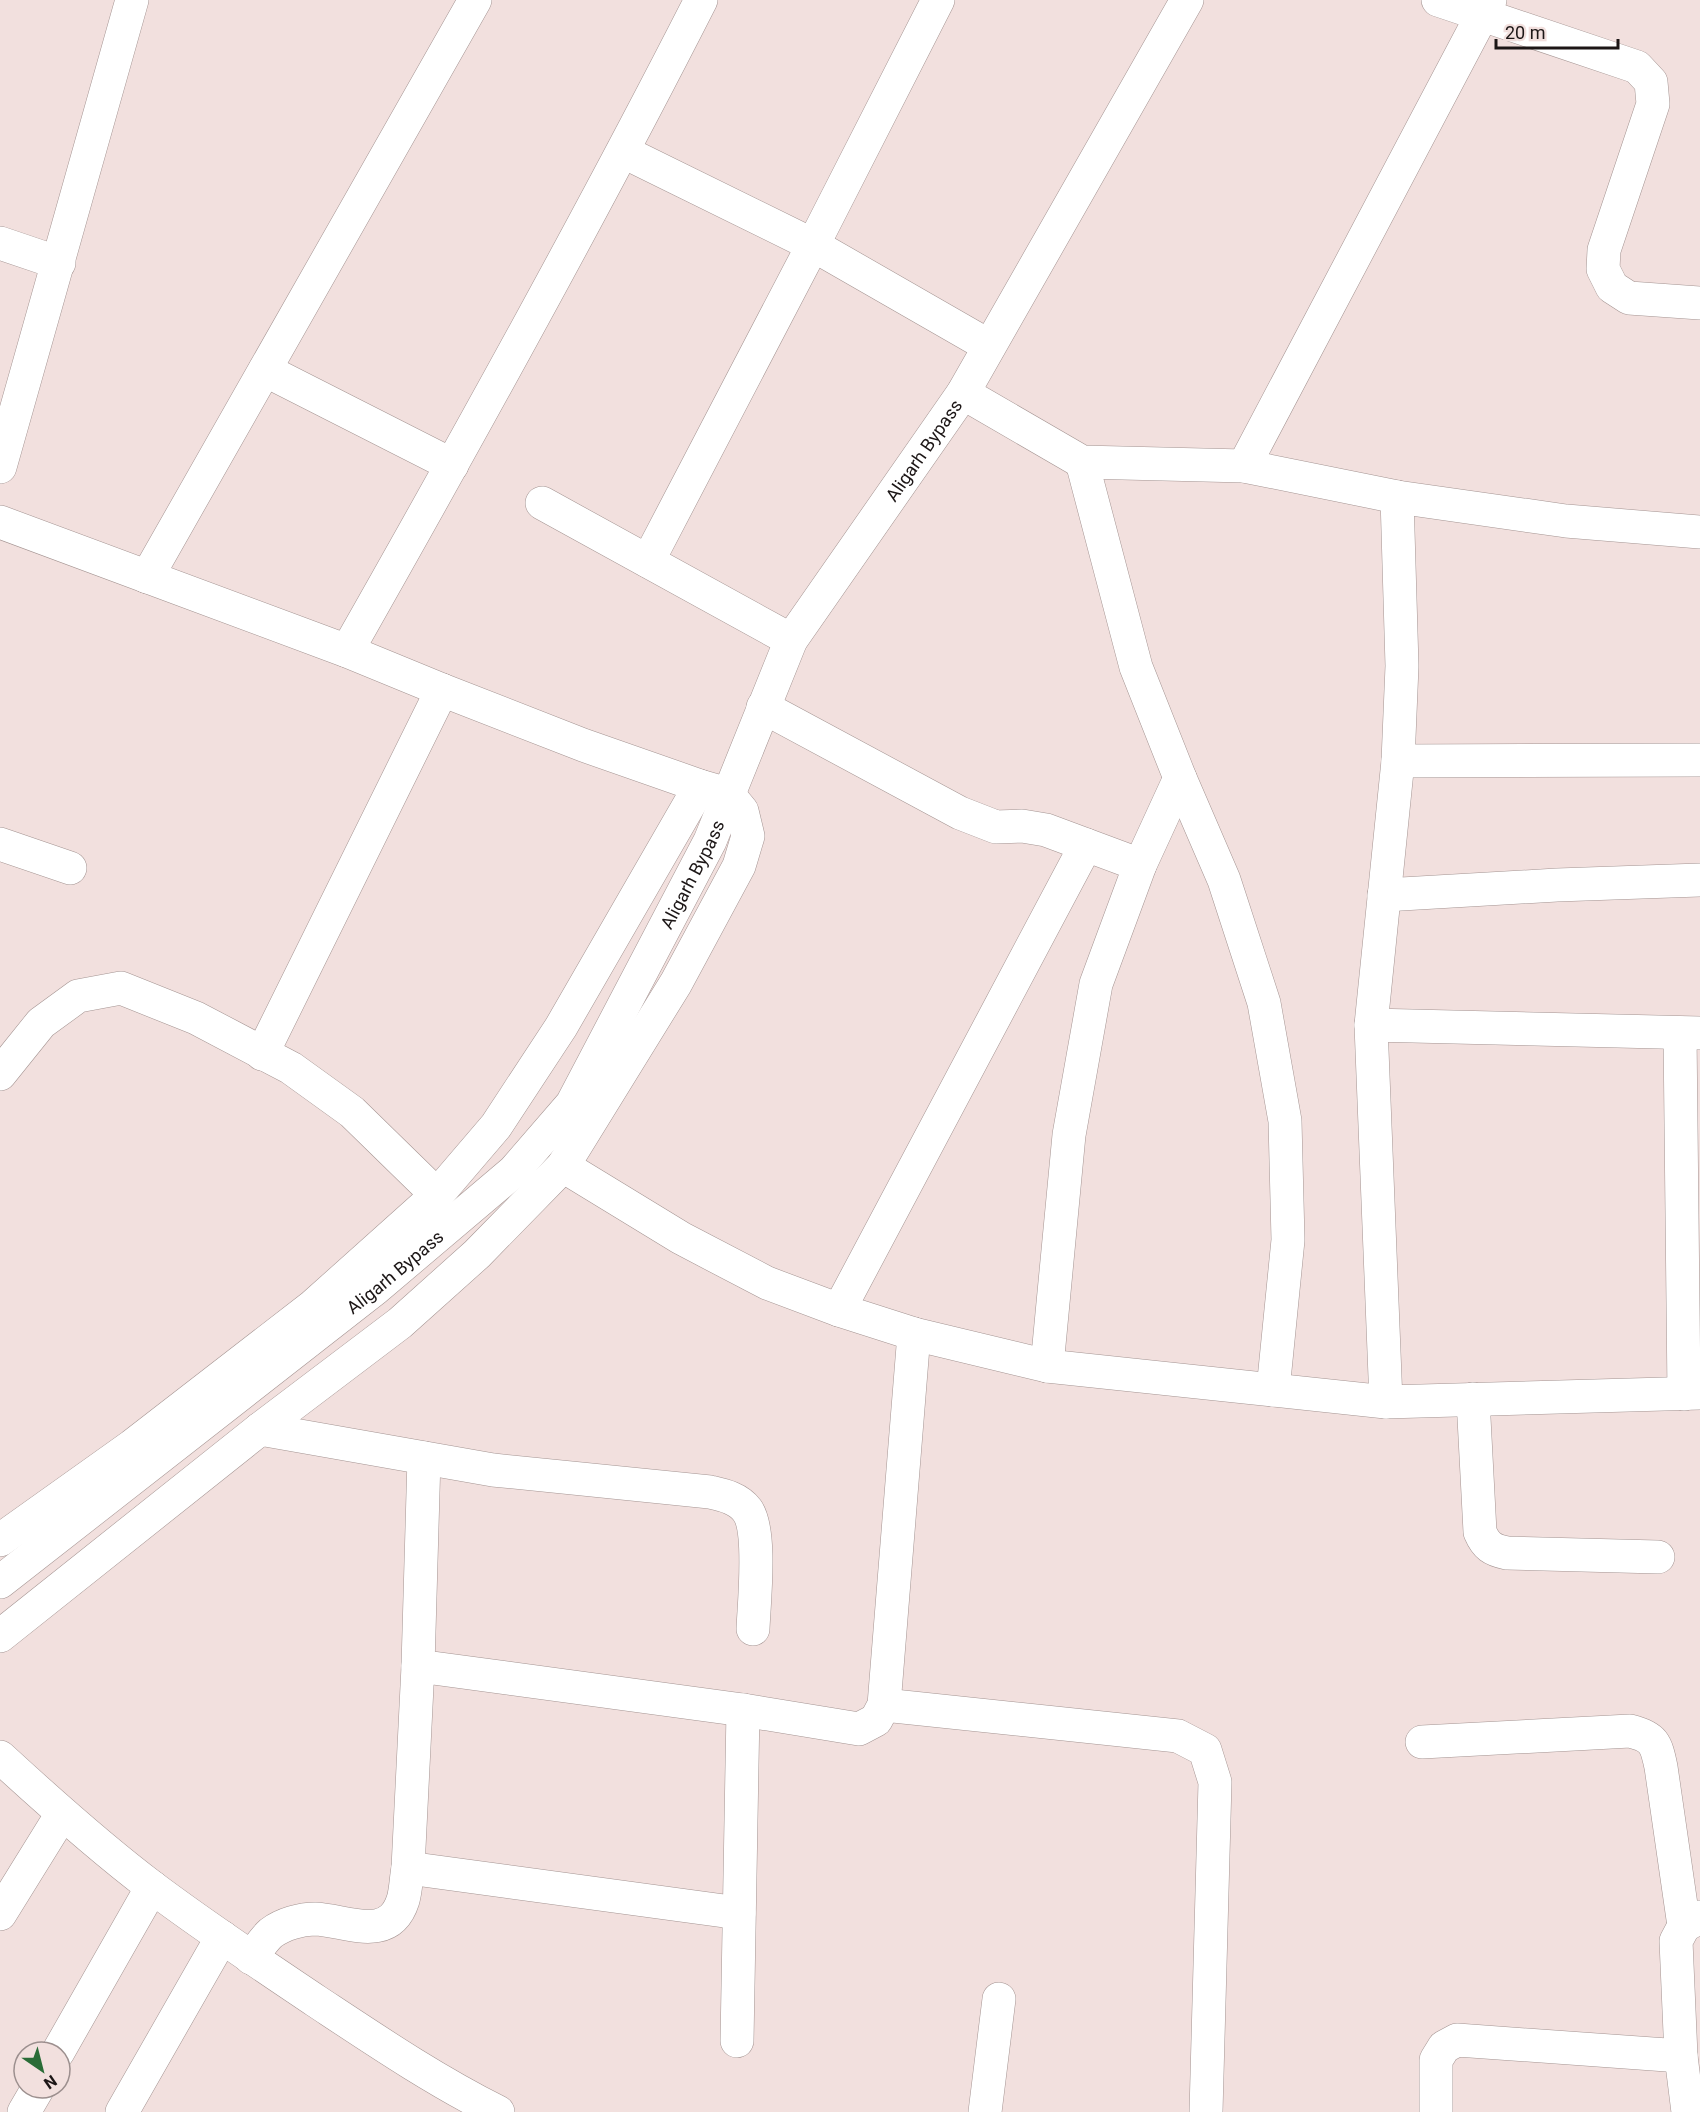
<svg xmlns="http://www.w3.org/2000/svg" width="1700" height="2112" font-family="Roboto,sans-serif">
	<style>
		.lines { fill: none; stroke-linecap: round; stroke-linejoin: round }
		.street-casing { stroke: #a49492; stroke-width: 34 }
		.secondary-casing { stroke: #a49492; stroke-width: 34 }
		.street { stroke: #fff; stroke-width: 33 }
		.secondary { stroke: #fff; stroke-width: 33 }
		.labels { text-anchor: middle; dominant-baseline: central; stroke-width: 6; stroke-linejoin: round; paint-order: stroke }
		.street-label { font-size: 18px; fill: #1c1616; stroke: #f2e0de }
	</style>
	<rect width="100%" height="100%" fill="#f2e0de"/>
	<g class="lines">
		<defs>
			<g id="street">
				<polyline points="1438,0 1637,67 1651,82 1653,104 1604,250 1603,269 1612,287 1629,298 1700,303"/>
				<polyline points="624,152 813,245 989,346"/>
				<polyline points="0,243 59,263"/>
				<polyline points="265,370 452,465"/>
				<polyline points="963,393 1082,462 1244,466 1397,497 1566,521 1700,532"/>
				<polyline points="1082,462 1136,667 1180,778 1224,880 1264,1003 1285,1121 1288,1240 1273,1390"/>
				<polyline points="1244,466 1490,0"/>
				<polyline points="0,467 132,0"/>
				<polyline points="542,503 791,640"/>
				<polyline points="0,522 347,651 442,690 583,745 700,786 728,794 742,811 748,836 739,866 676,983 563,1166 477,1254 400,1323 260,1429 0,1636"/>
				<polyline points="648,561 813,245 938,0"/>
				<polyline points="147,577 475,0"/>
				<path d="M347,651C469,436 589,220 701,0"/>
				<polyline points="763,707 960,813 996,827 1022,826 1046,830 1140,865"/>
				<polyline points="1398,761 1700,760"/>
				<polyline points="0,844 70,868"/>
				<polyline points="1086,845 839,1310 914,1334 1047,1366 1386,1402 1700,1393"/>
				<polyline points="1384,895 1557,885 1700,880"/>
				<polyline points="1371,1025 1398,761 1402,666 1397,497"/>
				<polyline points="1680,1033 1684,1394"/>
				<polyline points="262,1054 442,690"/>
				<polyline points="0,1074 41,1023 78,996 121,988 196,1018 291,1068 352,1112 437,1195"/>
				<polyline points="563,1166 681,1238 767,1283 839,1310"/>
				<polyline points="1047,1366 1069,1135 1096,984 1140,865 1180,778"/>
				<path d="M1473,1399L1480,1532C1486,1546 1492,1550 1507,1553L1658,1557"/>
				<polyline points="1386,1402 1371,1025 1700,1033"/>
				<path d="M260,1429L493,1470L710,1492C723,1495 738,1498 747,1510C762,1530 754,1603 753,1629"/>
				<polyline points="0,1540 132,1446 313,1306 437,1195 496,1126 561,1027 700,786"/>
				<polyline points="418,1666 424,1458"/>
				<polyline points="884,1705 1178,1736 1205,1750 1215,1782 1206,2112"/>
				<path d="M1422,1742L1630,1731C1654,1737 1656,1743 1661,1767L1684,1926"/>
				<path d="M0,1757C49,1802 99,1847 152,1887C205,1927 261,1964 316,2001C375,2040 434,2080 498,2112"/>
				<polyline points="408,1868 739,1913"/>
				<polyline points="0,1914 62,1814"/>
				<path d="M251,1958C257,1950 264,1939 271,1933C283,1924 301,1919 315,1919C346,1920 389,1944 403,1900C406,1890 406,1878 408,1868L418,1666L743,1710L859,1729L876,1720L884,1705L914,1334"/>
				<polyline points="737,2041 743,1710"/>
				<polyline points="58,2052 152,1887"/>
				<polyline points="1681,2056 1688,2112"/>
				<polyline points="24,2112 38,2088"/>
				<polyline points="122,2112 222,1937"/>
				<polyline points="985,2112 999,1999"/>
				<polyline points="1436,2112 1436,2060 1444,2047 1457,2040 1681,2056 1676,1941 1684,1926 1700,1917"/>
			</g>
			<g id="secondary">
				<path id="s1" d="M0,1582L376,1288L514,1171L572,1104L710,841L791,640L963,393L1187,0"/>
			</g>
		</defs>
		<use href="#street" class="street-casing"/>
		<use href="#secondary" class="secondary-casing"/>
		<use href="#street" class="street"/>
		<use href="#secondary" class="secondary"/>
	</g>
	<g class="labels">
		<g class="street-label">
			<text stroke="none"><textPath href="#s1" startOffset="1492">Aligarh Bypass</textPath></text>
			<text stroke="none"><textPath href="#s1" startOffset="1006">Aligarh Bypass</textPath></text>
			<text stroke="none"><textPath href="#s1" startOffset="502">Aligarh Bypass</textPath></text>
		</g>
	</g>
	<g transform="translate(42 2070) rotate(145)"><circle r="28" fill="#f2e0de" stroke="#9c8f8e" stroke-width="1.5"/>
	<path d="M0-4.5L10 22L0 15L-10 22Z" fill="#2a6c37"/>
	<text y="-9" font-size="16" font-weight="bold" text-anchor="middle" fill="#1c1616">N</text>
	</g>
	<path d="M1496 39v9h122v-9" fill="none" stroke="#1c1616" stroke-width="3"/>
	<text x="1505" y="39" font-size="18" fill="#1c1616" stroke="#f2e0de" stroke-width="4.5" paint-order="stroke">20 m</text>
</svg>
